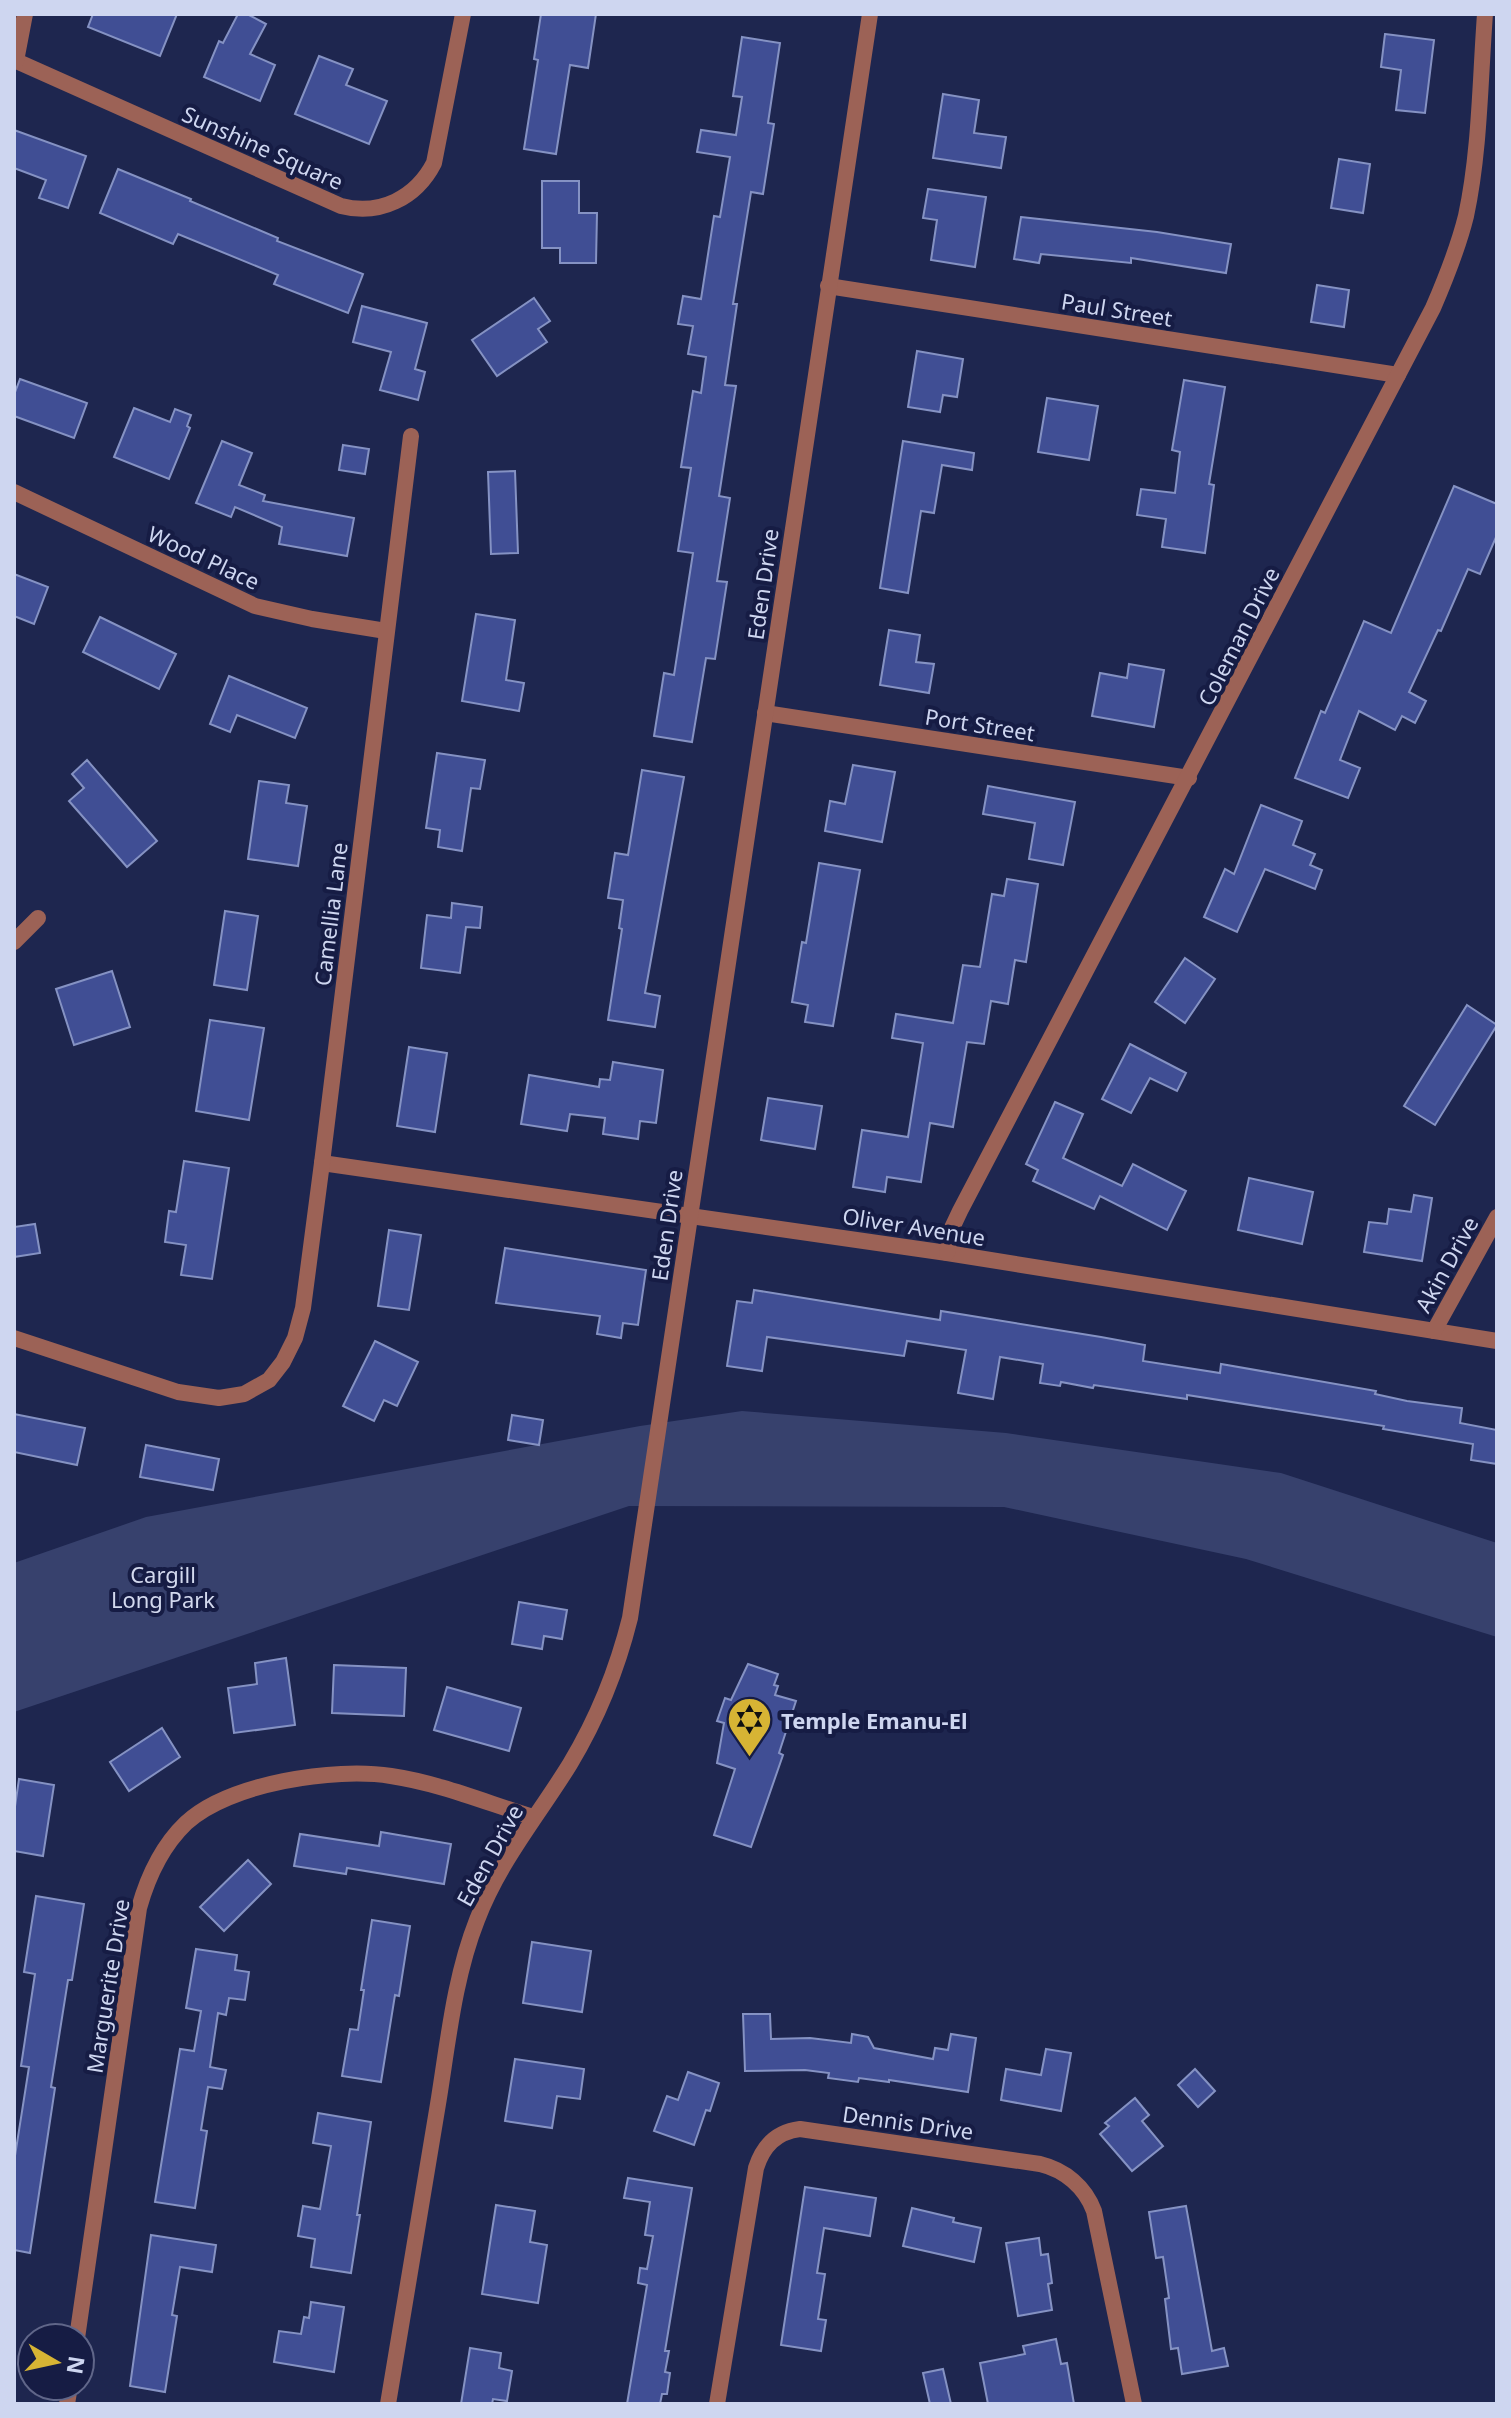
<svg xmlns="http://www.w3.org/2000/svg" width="1511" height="2418" font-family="'Noto Sans',sans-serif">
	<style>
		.green { fill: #37416d }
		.building { fill: #404e94; stroke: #8592c3; stroke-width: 2 }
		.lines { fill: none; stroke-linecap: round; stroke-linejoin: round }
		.minor { stroke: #9c6256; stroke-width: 16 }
		.tertiary { stroke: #9c6256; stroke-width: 16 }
		.labels { text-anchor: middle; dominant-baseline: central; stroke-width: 8; stroke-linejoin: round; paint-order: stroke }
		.street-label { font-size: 22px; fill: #ced6f0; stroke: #161c44 }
		.park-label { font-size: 22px; fill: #d3d9ee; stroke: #161c44 }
		.poi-label { font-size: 22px; font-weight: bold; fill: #ced6f0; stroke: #161c44; text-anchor: start }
	</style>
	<rect width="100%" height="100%" fill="#1e264f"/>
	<polygon class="green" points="742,1411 1006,1433 1281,1473 1497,1543 1497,1637 1246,1559 1004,1507 629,1506 14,1712 14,1563 146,1517 640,1426"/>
	<g class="building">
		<polygon points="93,14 177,14 160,56 88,27"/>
		<polygon points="238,14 247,14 266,24 250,54 275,65 260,101 204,77 219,41 223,43"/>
		<polygon points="541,14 596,14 588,68 570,65 556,154 524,149 538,60 534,59"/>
		<polygon points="1385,34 1434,40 1425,113 1396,110 1401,70 1381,67"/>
		<polygon points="742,37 780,43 768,123 774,124 763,194 751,192 733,304 737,304 725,385 736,386 719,496 730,498 717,581 727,582 715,659 706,658 692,742 654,736 664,673 674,675 693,553 678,551 691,468 681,467 693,391 701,393 706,357 688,354 693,326 678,324 683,296 701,299 714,216 720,217 730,157 697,152 701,130 736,135 742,97 733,96"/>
		<polygon points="319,56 353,69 346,85 387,101 369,144 295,114"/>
		<polygon points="943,94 979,100 974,133 1006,137 1001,168 933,158"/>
		<polygon points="14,130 86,156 68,208 39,198 46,180 14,168"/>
		<polygon points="1339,159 1370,164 1363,213 1331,208"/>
		<polygon points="118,169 191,199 190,201 278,238 277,241 363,274 348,313 274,284 278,275 178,234 173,244 100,213"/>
		<polygon points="542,181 579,181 579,213 597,213 596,263 560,263 560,248 542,248"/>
		<polygon points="928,189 986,197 975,267 931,260 937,220 923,218"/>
		<polygon points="1021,217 1157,232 1231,244 1226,273 1131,258 1131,263 1041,254 1039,263 1014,259"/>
		<polygon points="1317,285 1349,290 1344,327 1311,322"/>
		<polygon points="534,298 550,321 538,329 547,342 497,376 472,340"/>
		<polygon points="362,306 427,323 415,369 425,372 418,400 380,390 391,352 353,342"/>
		<polygon points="917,351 963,359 957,397 943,395 940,412 908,407"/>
		<polygon points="20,379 87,403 74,438 14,416 14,395"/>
		<polygon points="1184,380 1225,387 1209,484 1214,485 1205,553 1162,547 1166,519 1137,515 1141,489 1175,493 1180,452 1172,450"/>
		<polygon points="1047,398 1098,406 1089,460 1038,452"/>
		<polygon points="134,408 170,422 175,409 191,415 187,426 190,428 169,479 114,457"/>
		<polygon points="222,441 252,453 239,485 265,495 263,501 354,518 347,556 279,544 282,527 235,507 231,517 196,503"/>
		<polygon points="903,441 974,453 972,470 942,465 934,513 921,511 908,593 880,588"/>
		<polygon points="343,445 369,449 365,474 339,470"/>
		<polygon points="515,471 518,553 491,554 488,472"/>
		<polygon points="1454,486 1497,504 1497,535 1480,574 1468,569 1441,631 1438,630 1409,692 1426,701 1415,723 1402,716 1395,730 1359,711 1340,760 1360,768 1348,798 1295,778 1321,711 1325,713 1364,621 1391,633"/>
		<polygon points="14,574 48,587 34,624 14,616"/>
		<polygon points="476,614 515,620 506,680 524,683 519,711 462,701"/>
		<polygon points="100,617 176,654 159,689 83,652"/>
		<polygon points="889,630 920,635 916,662 934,664 929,693 880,685"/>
		<polygon points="1129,664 1164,670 1154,727 1092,716 1100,673 1127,678"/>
		<polygon points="229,676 307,708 295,738 237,715 230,732 210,724"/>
		<polygon points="437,753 485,760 480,789 471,788 462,851 438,847 440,830 426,828"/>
		<polygon points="87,760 157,841 127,867 69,801 84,788 72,774"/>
		<polygon points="853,765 895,772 882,842 825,831 830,801 845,804"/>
		<polygon points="642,770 684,777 645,993 660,996 655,1027 608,1020 622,929 619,928 623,900 608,898 615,853 628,855"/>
		<polygon points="259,781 289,785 286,803 307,806 298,866 248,859"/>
		<polygon points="988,786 1075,802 1063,865 1029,859 1035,823 983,814"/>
		<polygon points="1261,805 1302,821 1293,845 1315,854 1310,865 1322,870 1315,889 1265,869 1237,932 1204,917 1225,869 1234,874"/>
		<polygon points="819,863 860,870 833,1026 805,1022 808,1005 792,1002 802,942 806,943"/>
		<polygon points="1007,879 1038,884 1026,962 1015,960 1008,1004 991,1001 984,1044 967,1042 953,1127 930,1123 921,1182 887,1177 885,1192 853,1187 862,1130 908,1137 923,1043 892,1038 896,1014 953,1023 963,965 980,967 992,894 1004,896"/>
		<polygon points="452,903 482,907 480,928 466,927 460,973 421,968 427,915 451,918"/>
		<polygon points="225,911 258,916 247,990 214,985"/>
		<polygon points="1185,958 1215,979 1185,1023 1155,1002"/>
		<polygon points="112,971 130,1027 74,1045 56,989"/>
		<polygon points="1467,1005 1497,1025 1435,1125 1404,1106"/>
		<polygon points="210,1020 264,1028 249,1120 196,1111"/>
		<polygon points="1130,1044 1186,1073 1177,1091 1150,1078 1131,1113 1102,1099"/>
		<polygon points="409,1047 447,1053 435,1132 397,1126"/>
		<polygon points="613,1062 663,1070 656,1123 640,1121 638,1139 603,1134 605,1118 570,1114 567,1131 521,1124 529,1075 599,1087 600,1079 610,1080"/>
		<polygon points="768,1098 822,1106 815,1149 761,1140"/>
		<polygon points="1055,1102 1083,1114 1063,1158 1122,1186 1133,1164 1186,1191 1167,1230 1100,1196 1094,1209 1033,1181 1038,1170 1026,1164"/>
		<polygon points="184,1161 229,1168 212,1279 181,1275 186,1245 165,1242 169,1211 176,1212"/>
		<polygon points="1249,1178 1313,1192 1302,1244 1238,1230"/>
		<polygon points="1414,1195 1432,1198 1422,1261 1364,1252 1369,1222 1387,1224 1389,1209 1411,1212"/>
		<polygon points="35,1224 40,1253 14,1257 14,1227"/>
		<polygon points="389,1230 421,1235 409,1310 378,1306"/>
		<polygon points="505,1248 646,1270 638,1325 623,1323 621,1338 597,1334 600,1316 496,1303"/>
		<polygon points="754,1290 940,1320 941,1311 1101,1337 1145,1345 1143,1361 1220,1373 1221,1364 1376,1391 1375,1394 1407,1401 1462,1408 1460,1423 1497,1430 1497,1464 1471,1460 1473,1444 1383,1429 1384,1426 1187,1395 1187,1399 1094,1385 1093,1388 1061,1382 1060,1386 1040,1383 1043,1364 1000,1357 993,1399 958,1393 966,1350 907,1341 904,1356 767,1337 762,1371 727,1366 737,1301 752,1303"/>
		<polygon points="375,1341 418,1362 397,1406 384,1400 374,1421 343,1406"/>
		<polygon points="14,1414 85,1428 77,1465 14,1452"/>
		<polygon points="512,1415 543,1420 539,1445 508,1440"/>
		<polygon points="146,1445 219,1459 213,1490 140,1477"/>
		<polygon points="519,1602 567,1610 562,1639 544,1636 542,1649 512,1644"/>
		<polygon points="286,1658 295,1725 234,1733 228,1688 257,1684 255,1663"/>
		<polygon points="748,1664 778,1674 774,1685 778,1686 775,1695 796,1701 779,1753 783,1755 751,1847 714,1835 735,1769 717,1763 724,1723 717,1721 725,1698 731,1700"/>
		<polygon points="334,1665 406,1668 404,1716 332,1713"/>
		<polygon points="447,1687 521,1708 509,1751 434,1730"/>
		<polygon points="162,1728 180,1757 129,1791 110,1762"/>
		<polygon points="19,1779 54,1785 43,1856 14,1851 14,1813"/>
		<polygon points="381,1832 451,1844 444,1884 347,1868 346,1874 294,1866 300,1834 379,1846"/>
		<polygon points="248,1860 271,1884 224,1931 200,1907"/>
		<polygon points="36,1896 84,1904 72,1980 68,1980 51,2087 55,2088 30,2253 14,2250 14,2162 29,2067 21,2066 35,1974 24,1972"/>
		<polygon points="372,1920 410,1926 399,1996 395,1995 381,2082 342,2076 350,2029 358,2030 364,1990 361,1990"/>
		<polygon points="532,1942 591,1951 582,2012 523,2003"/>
		<polygon points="196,1949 237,1955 235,1970 249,1972 245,2000 229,1998 226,2015 218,2013 210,2067 226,2070 222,2089 208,2087 201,2130 207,2131 195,2208 155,2202 180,2049 194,2051 201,2011 186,2008"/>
		<polygon points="743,2014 770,2014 771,2039 810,2038 851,2043 852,2034 868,2037 874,2048 933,2059 935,2048 948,2050 951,2034 976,2038 968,2092 889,2080 889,2082 859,2078 858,2082 828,2078 829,2073 805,2070 745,2071"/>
		<polygon points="1046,2049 1071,2053 1061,2111 1001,2100 1006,2069 1041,2075"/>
		<polygon points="515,2059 584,2069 580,2099 557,2096 552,2128 505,2121"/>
		<polygon points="1195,2069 1215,2091 1198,2107 1178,2085"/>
		<polygon points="688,2072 719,2083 710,2111 706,2110 694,2145 654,2131 667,2096 678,2100"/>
		<polygon points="1135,2098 1149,2115 1142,2121 1163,2146 1132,2171 1100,2134 1109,2126 1105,2123"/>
		<polygon points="318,2113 371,2122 357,2215 360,2215 351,2273 311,2267 315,2239 298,2236 303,2206 320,2209 331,2146 313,2143"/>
		<polygon points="628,2178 692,2188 665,2351 669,2351 665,2372 670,2373 667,2394 662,2394 660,2404 627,2404 647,2285 638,2283 640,2268 647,2269 653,2236 645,2235 650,2202 624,2198"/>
		<polygon points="805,2187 876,2198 870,2236 824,2228 817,2273 825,2274 818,2319 826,2320 821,2351 781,2345"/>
		<polygon points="496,2205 535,2211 530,2242 547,2245 538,2303 482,2294"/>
		<polygon points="1186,2206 1212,2351 1224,2348 1228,2366 1182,2374 1178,2348 1171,2349 1165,2299 1169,2298 1163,2257 1156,2258 1149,2212"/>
		<polygon points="912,2208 954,2218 953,2222 981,2228 974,2262 903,2246"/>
		<polygon points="151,2235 216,2245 212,2272 180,2267 172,2315 177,2316 165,2392 130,2386"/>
		<polygon points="1039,2238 1041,2255 1048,2254 1052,2283 1048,2284 1052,2310 1018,2316 1006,2243"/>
		<polygon points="311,2302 344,2307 334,2372 274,2362 279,2331 301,2334 304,2317 309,2318"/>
		<polygon points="1056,2339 1061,2364 1067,2363 1074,2404 988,2404 980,2363 1025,2354 1023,2346"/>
		<polygon points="470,2348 501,2353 499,2368 512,2371 507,2401 493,2399 492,2404 461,2404"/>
		<polygon points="943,2369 951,2404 930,2404 923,2373"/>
	</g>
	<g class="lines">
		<g class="minor">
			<path d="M14,60L341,206C380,216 416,198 434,163L463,14"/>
			<polyline points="16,61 25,14"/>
			<polyline points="828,286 1398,375"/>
			<polyline points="14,492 255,606 312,619 386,631"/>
			<polyline points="765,713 1189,778"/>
			<polyline points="14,942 38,918"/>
			<polyline points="322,1163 947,1253 1497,1341"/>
			<path d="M947,1253L952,1228L960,1211L1433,308C1446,278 1458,248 1466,216C1480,151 1480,80 1485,14"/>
			<polyline points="1434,1331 1497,1217"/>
			<polyline points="14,1338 178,1392 219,1398 244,1394 269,1380 283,1362 295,1338 303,1308 322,1163 411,436"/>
			<path d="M77,2338L139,1908C148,1876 162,1846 186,1823C229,1783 335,1767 391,1776C439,1783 487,1803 533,1817"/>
			<polyline points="67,2404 70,2386"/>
			<path d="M717,2404L756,2168C763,2146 776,2132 800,2129L1040,2164C1065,2170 1085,2187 1094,2211L1134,2404"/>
		</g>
		<path class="tertiary" d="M388,2404C405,2304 421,2204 438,2104C448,2043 454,1978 477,1920C499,1862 538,1816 570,1764C597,1719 617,1670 630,1618L870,14"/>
	</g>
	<defs>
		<symbol id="synagogue-pin" viewBox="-11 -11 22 30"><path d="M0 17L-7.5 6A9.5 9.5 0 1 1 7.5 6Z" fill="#d7b434" stroke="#161c44"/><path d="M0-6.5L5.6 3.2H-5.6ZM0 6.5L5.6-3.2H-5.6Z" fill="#111"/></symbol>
	</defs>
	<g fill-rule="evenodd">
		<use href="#synagogue-pin" x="724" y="1694" width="51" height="69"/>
	</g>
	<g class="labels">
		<g class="street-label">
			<text transform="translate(263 147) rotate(24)">Sunshine Square</text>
			<text transform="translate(1117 309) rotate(9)">Paul Street</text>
			<text transform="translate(204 557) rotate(25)">Wood Place</text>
			<text transform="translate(762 584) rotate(-82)">Eden Drive</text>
			<text transform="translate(1238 636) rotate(-63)">Coleman Drive</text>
			<text transform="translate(980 724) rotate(9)">Port Street</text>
			<text transform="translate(330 914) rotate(-83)">Camellia Lane</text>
			<text transform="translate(666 1225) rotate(-82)">Eden Drive</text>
			<text transform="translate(914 1226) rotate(9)">Oliver Avenue</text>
			<text transform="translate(1446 1264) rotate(-61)">Akin Drive</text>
			<text transform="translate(489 1855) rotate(-61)">Eden Drive</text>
			<text transform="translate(107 1986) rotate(-81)">Marguerite Drive</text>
			<text transform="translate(908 2122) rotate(8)">Dennis Drive</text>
		</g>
		<g class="park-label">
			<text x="163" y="1574">Cargill<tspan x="163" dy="25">Long Park</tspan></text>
		</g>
		<g class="poi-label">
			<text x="781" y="1720">Temple Emanu-El</text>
		</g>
	</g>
	<rect width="1511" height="2418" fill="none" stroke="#ced6f0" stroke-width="32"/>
	<g transform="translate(56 2362) rotate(99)"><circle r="38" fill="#161c44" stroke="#606689" stroke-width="2"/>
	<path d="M0-6L14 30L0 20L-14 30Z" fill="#d7b434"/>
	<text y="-12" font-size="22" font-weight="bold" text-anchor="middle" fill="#ced6f0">N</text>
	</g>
</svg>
